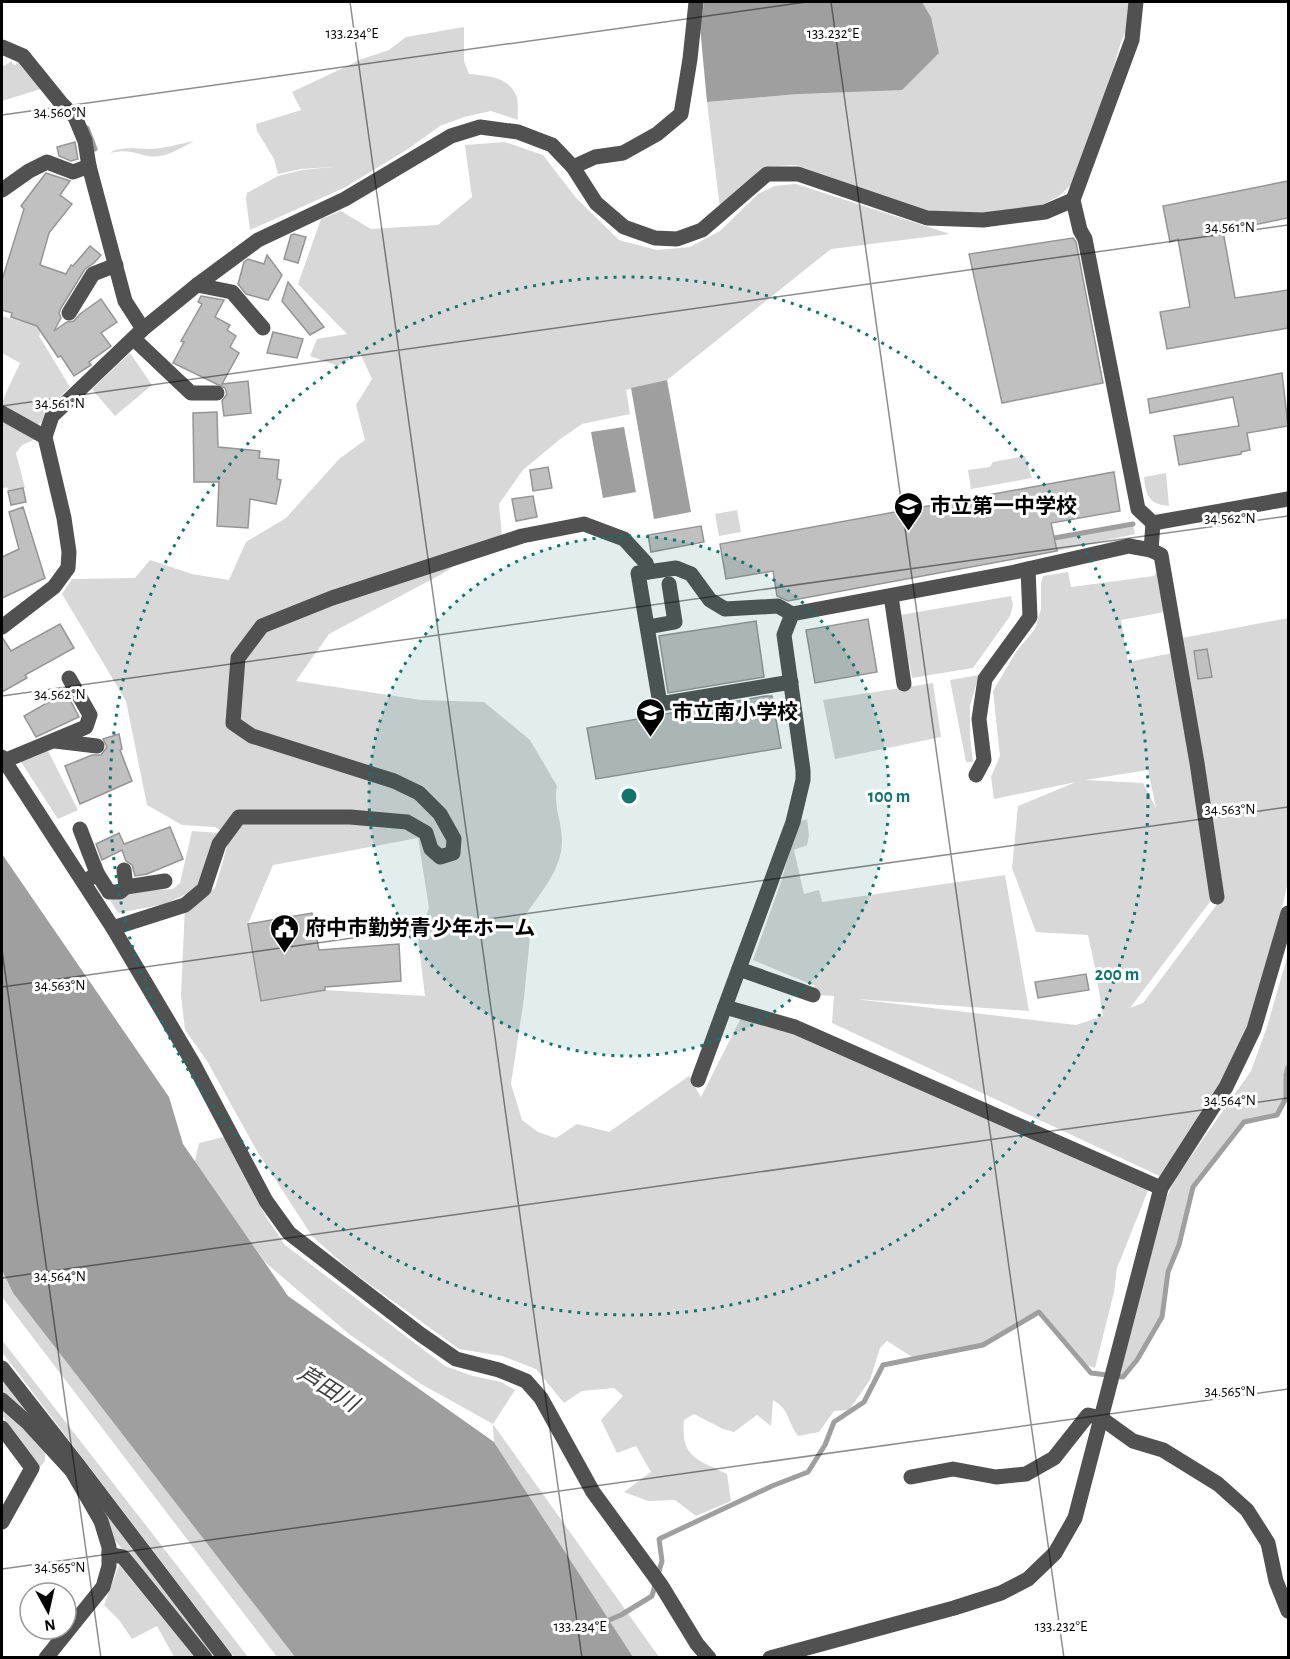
<svg xmlns="http://www.w3.org/2000/svg" width="1290" height="1659" font-family="'Alegreya Sans','Noto Sans JP',sans-serif">
	<style>
		.green { fill: #d8d8d8; fill-rule: evenodd }
		.water { fill: #9f9f9f }
		.lines { fill: none; stroke-linecap: round; stroke-linejoin: round }
		.stream { stroke: #9f9f9f; stroke-width: 5 }
		.building { fill: #c0c0c0; stroke: #959595; stroke-width: 1.5 }
		.minor { stroke: #515151; stroke-width: 15 }
		.ticks { fill: none; stroke: #000; stroke-width: 1.5; stroke-opacity: 0.45 }
		.ring { fill: none; stroke: #0f766e; stroke-width: 3; stroke-dasharray: 3 6 }
		.labels { text-anchor: middle; dominant-baseline: central; stroke-width: 6; stroke-linejoin: round; paint-order: stroke }
		.poi-label { font-size: 21px; font-weight: bold; fill: #000; stroke: #fff; text-anchor: start }
		.water-label { font-size: 22px; font-style: italic; fill: #404040; stroke: #fff }
		.ticks-label { font-size: 15px; text-anchor: middle; fill: #000; stroke: #fff; stroke-width: 6; stroke-linejoin: round; paint-order: stroke }
		.centre { fill: #0f766e; stroke: #fff; stroke-width: 3 }
		.ring-label { font-size: 18px; text-anchor: middle; font-weight: bold; fill: #0f766e; stroke: #fff; stroke-width: 6; stroke-linejoin: round; paint-order: stroke }
	</style>
	<rect width="100%" height="100%" fill="#fff"/>
	<g class="green">
		<polygon points="922,2 1129,2 1129,23 1120,45 1082,175 1059,196 1040,206 983,213 931,213 796,165 763,167 720,208 707,102 798,94 931,17"/>
		<path d="M464,27V61L469,74C486,76 508,76 516,95C519,101 517,113 518,120L491,111L464,117L440,126L408,149L344,188L250,230L246,199L247,193L278,176L302,170L332,167L301,169L278,174L274,159L257,131L256,124L301,110L292,92L362,59L389,50L406,37Z"/>
		<polygon points="20,60 44,88 2,101 2,67 12,61 12,64 15,65"/>
		<path d="M194,141C181,148 165,159 148,156C132,153 129,149 110,153C120,146 135,149 147,149C163,149 179,144 194,141Z"/>
		<path d="M505,142L543,155L577,199L619,240L657,250L690,247L720,231L758,194L774,186L796,184L950,234L831,249L667,380L626,390L630,414L582,424L559,440L523,470L499,504L502,536L440,575L329,634L296,681L421,700L484,702L530,740L557,786C553,805 562,822 562,841C562,871 538,895 523,919L530,937L524,998L511,1084L522,1120L538,1132L556,1138L577,1124L609,1132L689,1076L701,1097L744,1012L1149,1188L1117,1268L1114,1292L1095,1368L1083,1364L1054,1327L1037,1314L984,1344L912,1357L887,1341L880,1348L870,1380L849,1410L834,1411L819,1432L798,1436C787,1421 790,1410 773,1400L771,1426L757,1415L734,1432L723,1429L694,1414L684,1420C680,1457 698,1460 727,1474L731,1501L696,1516L675,1500L648,1501L624,1492L651,1472L636,1446L617,1453L601,1420L623,1396L614,1388L582,1391L564,1403L536,1369L502,1356L459,1349L350,1270L312,1236L257,1151L207,1061L185,1030L181,995L185,905L215,888L230,837L215,827L182,825L147,805L126,701L62,594L72,579L135,578L150,560L192,574L229,580L246,542L286,518L339,459L365,440L356,405L372,379L360,353L338,366L310,356L317,339L347,334L298,284L321,219L341,211L371,229L438,225L472,197L465,145ZM418,838L429,908L418,938L425,996L325,990L261,1001L248,924L273,865Z"/>
		<path d="M2,316L28,323L47,317L39,336L70,387L45,411L42,422L33,427L2,407C2,398 16,373 20,363L2,353Z"/>
		<polygon points="130,353 152,385 115,416 92,389"/>
		<polygon points="2,419 36,439 22,445 16,453 25,488 8,490 7,487 2,489"/>
		<polygon points="1025,456 1032,478 971,489 968,470 990,467 993,462"/>
		<path d="M1166,473L1169,506C1149,504 1146,497 1144,477Z"/>
		<polygon points="737,510 741,532 719,536 715,514"/>
		<polygon points="1133,524 1135,534 1057,551 1054,538"/>
		<path d="M1158,571L1165,612L1121,620L1128,662L1172,653L1212,899L1130,1008L1143,1003L1221,899L1182,638L1288,618V882L1253,1032L1166,1179L832,1023L834,996L813,995L815,986L753,960L781,882L798,822L807,819L809,835L807,845L794,850L804,894L819,890L822,902L1005,875L1029,1011L855,999L1076,1025L1103,1016L1096,972L1088,935L1036,932L1012,868L1018,806L1076,782L994,799L991,777L1000,756L993,691L1016,652L1035,629L1041,609V584L1043,576L1068,572L1071,587L1154,576ZM1148,770L1156,808L1143,783L1085,780Z"/>
		<polygon points="1011,596 1013,605 1010,616 973,668 912,678 900,615"/>
		<polygon points="979,675 970,705 970,737 973,762 966,762 950,680"/>
		<polygon points="933,683 941,737 835,759 823,700"/>
		<polygon points="48,751 78,810 58,819 21,762"/>
		<polygon points="192,831 219,833 197,889 165,904 118,913 110,900 123,897 137,891 173,889 180,883"/>
		<polygon points="1288,954 1288,1067 1286,1075 1286,1098 1277,1115 1244,1122 1194,1187 1179,1245 1168,1273 1162,1317 1137,1360 1123,1377 1110,1375 1165,1200 1177,1176 1251,1071 1267,1027"/>
		<polygon points="224,1137 266,1217 285,1245 445,1366 473,1376 501,1382 515,1390 493,1424 659,1657 633,1657 494,1442 493,1424 421,1384 349,1334 266,1263 194,1165 199,1143"/>
		<polygon points="2,1270 13,1293 295,1657 277,1657 2,1297"/>
		<polygon points="2,1340 248,1657 234,1657 2,1352"/>
		<polygon points="2,1377 46,1433 45,1461 39,1468 2,1416"/>
		<polygon points="87,1489 219,1657 214,1657 111,1536"/>
		<polygon points="119,1565 195,1657 174,1657 157,1626 132,1639 119,1620 104,1605"/>
	</g>
	<g class="water">
		<polygon points="704,2 922,2 931,17 939,53 902,90 798,94 707,102 700,27"/>
		<polygon points="667,380 691,512 654,519 631,388"/>
		<polygon points="624,427 636,492 603,498 591,432"/>
		<polygon points="2,854 169,1097 183,1144 288,1296 494,1442 633,1657 295,1657 13,1293 2,1270"/>
	</g>
	<g class="lines">
		<g class="stream">
			<polyline points="87,128 95,149"/>
			<polyline points="1054,538 1133,524"/>
			<polyline points="602,1623 621,1615 652,1596 662,1561 659,1539 772,1486 808,1472 825,1445 834,1422 864,1402 883,1365 983,1345 1039,1312 1091,1373 1123,1377 1137,1360 1162,1317 1168,1272 1179,1245 1193,1187 1244,1122 1277,1115 1286,1098 1286,1075 1288,1067"/>
		</g>
	</g>
	<g class="building">
		<polygon points="75,142 78,159 71,161 59,156 57,147"/>
		<polygon points="46,173 70,181 60,195 72,204 49,233 40,265 66,274 71,265 73,266 90,246 101,255 94,263 85,269 61,308 59,313 61,318 54,331 67,322 74,321 80,314 101,299 117,322 101,333 111,346 89,362 91,365 74,376 61,356 58,357 37,326 11,317 12,313 2,310 2,280 24,209 21,206"/>
		<polygon points="1288,181 1288,218 1223,231 1235,298 1288,290 1288,328 1167,349 1160,312 1190,307 1178,239 1170,242 1163,206"/>
		<polygon points="294,234 306,237 298,263 284,259 291,235"/>
		<polygon points="1073,238 1076,242 1103,383 1002,403 969,254"/>
		<polygon points="267,255 282,275 268,300 246,294 238,284 244,262 248,259 264,264"/>
		<polygon points="288,282 324,327 310,335 282,301"/>
		<polygon points="201,296 224,300 215,317 230,325 227,330 236,336 230,347 239,353 222,384 248,381 251,413 224,416 222,401 227,394 225,388 173,363 184,342 181,341 202,304 198,302"/>
		<polygon points="273,332 303,339 297,358 267,353"/>
		<polygon points="1282,373 1288,426 1247,433 1250,450 1241,452 1241,454 1179,465 1174,436 1239,426 1233,397 1150,413 1148,399"/>
		<polygon points="217,412 218,447 260,451 259,458 279,460 277,479 281,480 276,504 250,499 248,528 217,526 219,482 194,482 193,413"/>
		<polygon points="548,467 552,488 533,491 530,470"/>
		<polygon points="1114,472 1120,511 1051,523 1057,551 788,601 777,596 773,571 726,579 720,544"/>
		<polygon points="23,488 26,502 11,505 8,491"/>
		<polygon points="533,496 537,517 516,521 512,499"/>
		<polygon points="23,507 45,578 2,598 2,557 19,549 9,512"/>
		<polygon points="701,526 704,542 651,552 648,535"/>
		<polygon points="868,619 877,672 815,683 806,630"/>
		<polygon points="756,621 764,677 668,693 659,636"/>
		<polygon points="60,624 74,648 25,675 27,678 2,692 2,637 11,651"/>
		<polygon points="1207,649 1212,677 1198,679 1194,651"/>
		<polygon points="66,692 79,717 36,737 24,716"/>
		<polygon points="766,696 772,696 781,748 596,779 587,728"/>
		<polygon points="119,734 122,749 120,750 132,781 80,804 65,766 92,755 101,755 107,747 103,739"/>
		<polygon points="170,827 183,859 147,874 135,876 132,865 126,861 122,850 102,860 96,844 119,833 124,844"/>
		<polygon points="312,913 319,950 399,944 401,981 325,987 325,990 261,1001 248,924"/>
		<polygon points="1086,974 1089,990 1038,998 1035,982"/>
	</g>
	<g class="lines">
		<g class="minor">
			<polyline points="1136,2 1132,40 1073,200 1080,230 1085,239 1138,509 1153,523"/>
			<polyline points="2,47 23,56 61,103 75,117 85,141 89,166"/>
			<polyline points="573,167 595,157 623,153 657,134 681,114 690,59 696,2"/>
			<polyline points="2,190 29,171 47,162 73,172 89,166 125,301 143,329"/>
			<polyline points="197,285 232,292 263,328"/>
			<polyline points="69,313 93,274 116,265"/>
			<polyline points="134,339 191,393 217,393"/>
			<polyline points="2,413 45,437"/>
			<polyline points="1151,550 1161,555 1197,763 1217,897"/>
			<polyline points="648,572 638,573 660,704 791,682"/>
			<polyline points="891,596 904,684"/>
			<polyline points="2,627 54,587 68,568 69,552 64,518 45,437 52,416 143,329 197,285 258,240 345,199 451,136 480,127 518,132 552,145 573,167 596,203 624,227 655,238 677,239 702,230 767,174 798,174 927,218 983,220 1045,212 1073,200"/>
			<polyline points="648,627 675,622 669,584"/>
			<polyline points="55,741 97,746"/>
			<polyline points="2,757 113,928 193,1063 266,1201 289,1233 420,1334 456,1359 499,1370 526,1381 541,1398 593,1492 661,1585 697,1644 709,1658"/>
			<polyline points="4,761 86,727 90,715 69,678"/>
			<polyline points="976,775 984,760 979,719 985,679 1030,617 1028,569"/>
			<polyline points="80,829 97,873"/>
			<polyline points="124,870 126,887"/>
			<polyline points="84,883 97,873 109,892 120,892 126,887 165,881"/>
			<polyline points="113,928 185,905 204,889 219,844 239,817 350,817 407,822 426,833 431,849 440,857 453,853 454,839 440,814 419,793 394,781 252,736 233,723 238,658 262,626 332,598 522,536 584,524 624,539 646,563 648,572 676,568 691,574 710,600 725,609 778,606 792,614"/>
			<polyline points="739,969 813,995"/>
			<polyline points="725,1007 795,1027 1161,1188"/>
			<polyline points="698,1080 793,822 803,780 803,770 784,635 792,614 1015,572 1129,546 1151,550 1153,523 1288,499"/>
			<polyline points="2,1368 78,1465 225,1658"/>
			<polyline points="2,1400 28,1423 72,1471"/>
			<polyline points="2,1428 32,1468 2,1522"/>
			<polyline points="911,1477 953,1469 996,1477 1026,1474 1054,1458 1088,1415 1101,1418 1133,1441 1163,1450 1218,1484 1247,1510 1268,1543 1276,1581 1288,1611"/>
			<polyline points="109,1554 123,1557 205,1658"/>
			<polyline points="46,1658 103,1587 109,1566 109,1547 101,1521 72,1471 78,1466"/>
			<polyline points="770,1658 954,1608 1001,1593 1028,1579 1055,1553 1075,1518 1161,1188 1226,1087 1254,1029 1288,913"/>
		</g>
	</g>
	<path class="ticks" d="M350,2L582,1658M831,2L1064,1658M2,115L806,2M2,406L1288,225M2,696L1288,516M2,950L101,1658M2,987L1288,807M2,1278L1288,1098M2,1569L1288,1389"/>
	<circle cx="629" cy="796" r="260" fill="#0f766e" fill-opacity=".12"/>
	<g class="ring">
		<circle cx="629" cy="796" r="260"/>
		<circle cx="629" cy="796" r="519"/>
	</g>
	<defs>
		<symbol id="school-pin" viewBox="-11 -11 22 30"><path d="M0 17L-7.5 6A9.5 9.5 0 1 1 7.5 6Z" fill="#000" stroke="#fff"/><path d="M0-5L7-2L0 1L-7-2ZM-4 1L0 2.5L4 1V4Q0 6-4 4Z" fill="#fff"/></symbol>
		<symbol id="civic-pin" viewBox="-11 -11 22 30"><path d="M0 17L-7.5 6A9.5 9.5 0 1 1 7.5 6Z" fill="#000" stroke="#fff"/><path d="M-.6-6.5H3V-4.5H.6V-3L4-1V1h2V6H-6V1h2V-1L-.6-3ZM-1.2 2.5V6h2.4V2.5Z" fill="#fff"/></symbol>
	</defs>
	<g fill-rule="evenodd">
		<use href="#school-pin" x="892" y="490" width="33" height="45"/>
		<use href="#school-pin" x="634" y="696" width="33" height="45"/>
		<use href="#civic-pin" x="268" y="912" width="33" height="45"/>
	</g>
	<g class="labels">
		<g class="poi-label">
			<text x="930" y="506">市立第一中学校</text>
			<text x="672" y="712">市立南小学校</text>
			<text x="305" y="928">府中市勤労青少年ホーム</text>
		</g>
		<g class="water-label">
			<text transform="translate(328 1389) rotate(32)">芦田川</text>
		</g>
	</g>
	<g class="ticks-label">
		<text x="352" y="38">133.234°E</text>
		<text x="833" y="38">133.232°E</text>
		<text x="60" y="117">34.560°N</text>
		<text x="1230" y="232">34.561°N</text>
		<text x="60" y="408">34.561°N</text>
		<text x="1230" y="523">34.562°N</text>
		<text x="60" y="699">34.562°N</text>
		<text x="1230" y="814">34.563°N</text>
		<text x="60" y="990">34.563°N</text>
		<text x="1230" y="1105">34.564°N</text>
		<text x="60" y="1281">34.564°N</text>
		<text x="1230" y="1396">34.565°N</text>
		<text x="60" y="1572">34.565°N</text>
		<text x="580" y="1631">133.234°E</text>
		<text x="1061" y="1631">133.232°E</text>
	</g>
	<circle cx="629" cy="796" r="9" class="centre"/>
	<g class="ring-label">
		<text x="889" y="802">100 m</text>
		<text x="1117" y="980">200 m</text>
	</g>
	<rect width="1290" height="1659" fill="none" stroke="#000000" stroke-width="6"/>
	<g transform="translate(48 1611) rotate(172)"><circle r="28" fill="#ffffff" stroke="#999999" stroke-width="1.5"/>
	<path d="M0-4.5L10 22L0 15L-10 22Z" fill="#000000"/>
	<text y="-9" font-size="16" font-weight="bold" text-anchor="middle" fill="#000000">N</text>
	</g>
</svg>
